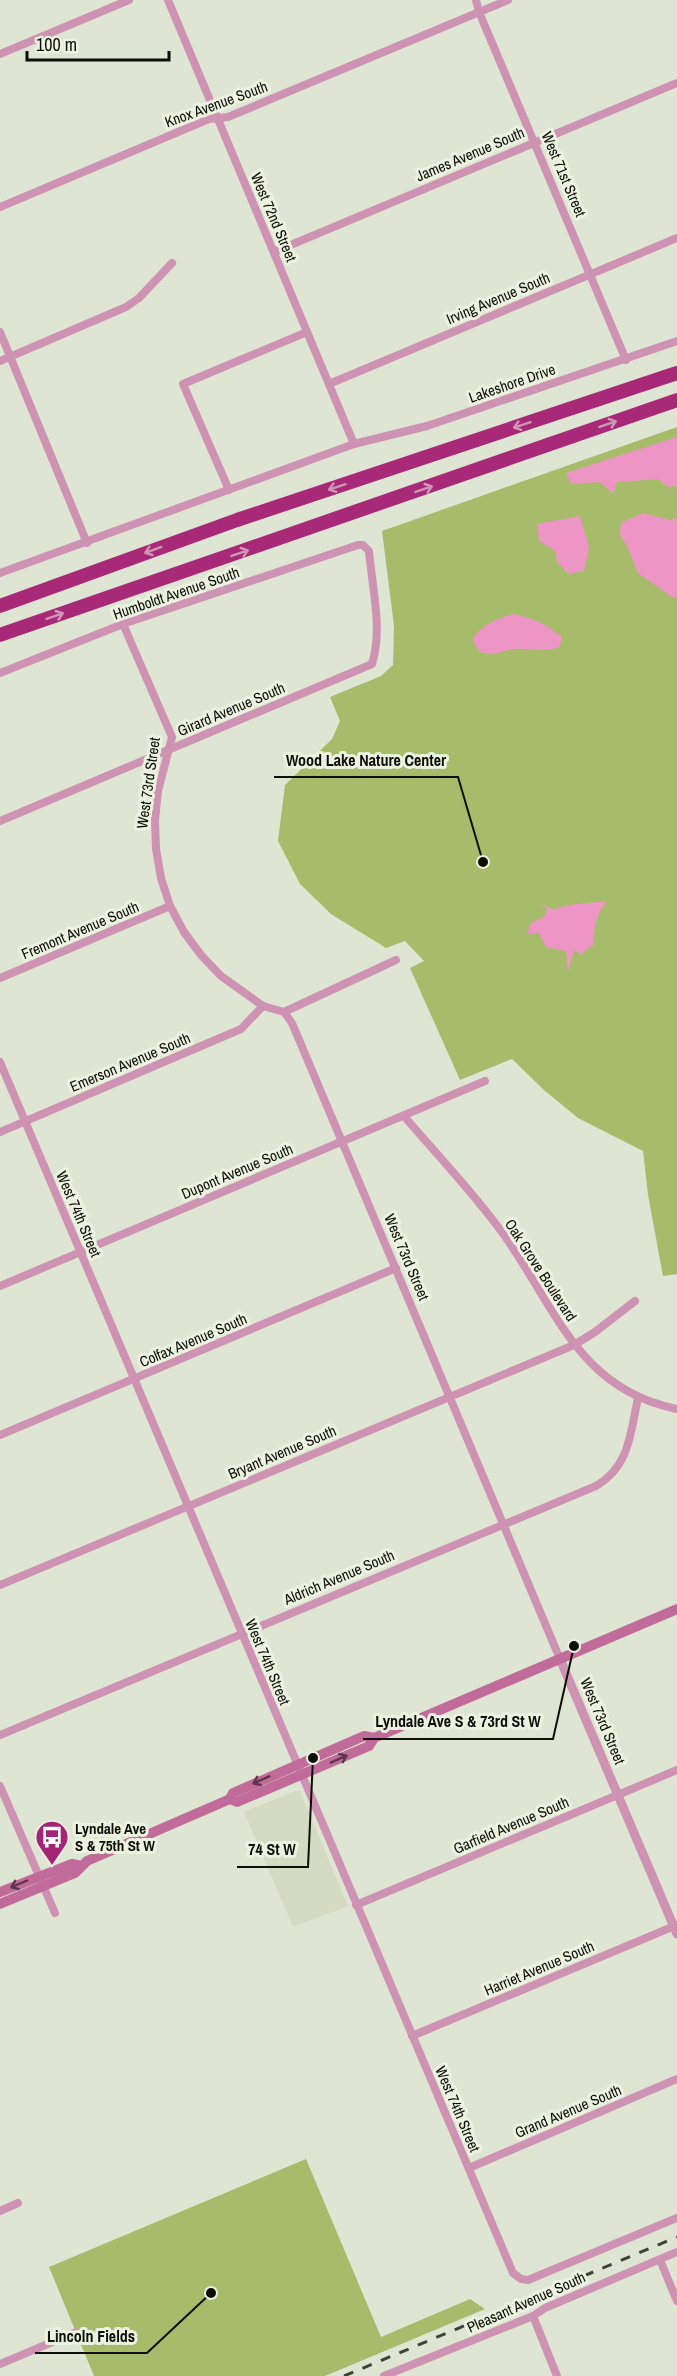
<svg xmlns="http://www.w3.org/2000/svg" width="677" height="2376" font-family="'Archivo Narrow',sans-serif">
	<style>
		.built { fill: #d4dbc2 }
		.green { fill: #a7bc6b }
		.water { fill: #ed95c4 }
		.lines { fill: none; stroke-linecap: round; stroke-linejoin: round }
		.minor { stroke: #ce93b2; stroke-width: 8 }
		.tertiary { stroke: #ce93b2; stroke-width: 9 }
		.secondary { stroke: #c06b9a; stroke-width: 10 }
		.motorway { stroke: #a92979; stroke-width: 14 }
		.rail { stroke: #404239; stroke-width: 3; stroke-dasharray: 10 10; stroke-linecap: butt }
		.oneway { stroke: #ce98b2 }
		.oneway2 { stroke: #5e384a }
		.labels { text-anchor: middle; dominant-baseline: central; stroke-width: 6; stroke-linejoin: round; paint-order: stroke }
		.street-label { font-size: 15px; fill: #0d0e08; stroke: #ecf2e0 }
		.poi-label { font-size: 15px; font-weight: bold; fill: #0d0e08; stroke: #ecf2e0; text-anchor: start }
		.leader { fill: none; stroke: #0d0e08; stroke-width: 2 }
		.callout-dot { fill: #0d0e08; stroke: #ecf2e0; stroke-width: 2 }
		.callout-label { font-size: 16px; text-anchor: middle; font-weight: bold; fill: #0d0e08; stroke: #ecf2e0; stroke-width: 6; stroke-linejoin: round; paint-order: stroke }
	</style>
	<rect width="100%" height="100%" fill="#dfe5d3"/>
	<polygon class="built" points="295,1791 300,1791 348,1906 293,1927 244,1812"/>
	<g class="green">
		<polygon points="677,427 677,1274 663,1276 648,1195 643,1151 578,1118 544,1090 512,1059 460,1080 410,968 424,961 405,941 386,948 331,914 300,884 278,841 285,785 332,739 340,721 330,697 381,676 393,665 394,626 382,531"/>
		<polygon points="306,2159 381,2337 470,2299 485,2309 325,2376 94,2376 49,2267"/>
	</g>
	<g class="water">
		<polygon points="677,437 677,486 667,487 659,479 617,482 613,494 600,482 571,484 566,473"/>
		<polygon points="644,513 669,520 677,518 677,597 672,597 638,573 627,546 619,533 622,522"/>
		<polygon points="580,516 589,547 584,571 568,574 557,561 555,551 539,541 537,524"/>
		<path d="M513,614C533,618 546,624 562,637L559,647C544,653 532,648 516,649C505,649 494,657 483,653C476,650 474,644 473,637C484,624 496,619 513,614Z"/>
		<path d="M607,901C596,914 594,927 593,945L581,954L574,950L568,972L566,951L546,947L539,933H527L531,923L544,917L547,909L541,904L555,910C567,902 592,904 607,901Z"/>
	</g>
	<g class="lines">
		<g class="minor">
			<polyline points="168,0 354,444"/>
			<polyline points="476,0 479,12 626,360"/>
			<polyline points="0,54 129,0"/>
			<polyline points="0,207 209,119 228,117 508,0"/>
			<polyline points="274,252 677,83"/>
			<polyline points="0,332 87,543"/>
			<polyline points="0,361 126,307 139,298 172,263"/>
			<polyline points="329,384 677,238"/>
			<polyline points="229,490 183,384 307,332"/>
			<polyline points="0,573 354,444 427,426 677,341"/>
			<polyline points="123,624 172,737 158,791 155,820 156,849 161,878 170,906 184,932 201,955 221,976 263,1006 284,1012 292,1023 560,1659"/>
			<path d="M0,673L123,624L358,545H363L369,551C372,587 383,629 372,664L0,821"/>
			<polyline points="0,978 170,906"/>
			<polyline points="284,1012 396,960"/>
			<polyline points="0,1062 513,2273 521,2279 528,2280 677,2218"/>
			<path d="M404,1116C437,1155 474,1193 504,1235C556,1308 578,1389 677,1409"/>
			<polyline points="0,1132 241,1029 263,1006"/>
			<polyline points="0,1286 485,1081"/>
			<polyline points="0,1435 396,1268"/>
			<polyline points="0,1585 574,1345 595,1332 635,1301"/>
			<path d="M0,1735L596,1486C630,1466 630,1434 638,1398"/>
			<polyline points="0,1786 55,1913"/>
			<polyline points="356,1905 677,1770"/>
			<polyline points="412,2036 677,1925"/>
			<polyline points="469,2168 677,2079"/>
			<polyline points="0,2211 18,2203"/>
			<polyline points="660,2260 677,2301"/>
			<polyline points="533,2316 557,2376"/>
			<polyline points="0,2364 76,2332"/>
			<polyline points="384,2376 533,2316 545,2308 677,2252"/>
		</g>
		<polyline class="tertiary" points="560,1659 677,1934"/>
		<g class="secondary">
			<polyline points="230,1799 237,1802 369,1746 374,1738"/>
			<polyline points="0,1892 72,1864 81,1866"/>
			<polyline points="0,1904 75,1873 87,1861 230,1799 233,1793 364,1736 374,1738 677,1609"/>
		</g>
		<g class="motorway">
			<polyline points="0,606 237,520 677,373"/>
			<polyline points="0,635 677,400"/>
		</g>
		<polyline class="rail" points="344,2376 677,2237"/>
	</g>
	<defs><path id="oneway-shaft" d="M-6 0H5M1.5-3L5.5 0L1.5 3" fill="none" stroke-width="1.6" stroke-linecap="round" stroke-linejoin="round" transform="scale(1.5)"/></defs>
	<g class="oneway">
		<use href="#oneway-shaft" transform="translate(608 424) rotate(-19)"/>
		<use href="#oneway-shaft" transform="translate(522 425) rotate(162)"/>
		<use href="#oneway-shaft" transform="translate(337 487) rotate(162)"/>
		<use href="#oneway-shaft" transform="translate(424 489) rotate(-19)"/>
		<use href="#oneway-shaft" transform="translate(153 550) rotate(160)"/>
		<use href="#oneway-shaft" transform="translate(240 553) rotate(-19)"/>
		<use href="#oneway-shaft" transform="translate(55 616) rotate(-19)"/>
	</g>
	<g class="oneway2">
		<use href="#oneway-shaft" transform="translate(339 1759) rotate(-24)"/>
		<use href="#oneway-shaft" transform="translate(261 1780) rotate(156)"/>
		<use href="#oneway-shaft" transform="translate(19 1884) rotate(157)"/>
	</g>
	<defs>
		<symbol id="bus-pin" viewBox="-11 -11 22 30"><path d="M0 17L-7.5 6A9.5 9.5 0 1 1 7.5 6Z" fill="#a42475" stroke="#ecf2e0"/><path d="M-5-6H5V4H4V6H2V4H-2V6H-4V4H-5ZM-3.5-4V0h7V-4ZM-3.5 1.2v1.5H-2V1.2ZM2 1.2v1.5H3.5V1.2Z" fill="#fff"/></symbol>
	</defs>
	<g fill-rule="evenodd">
		<use href="#bus-pin" x="33" y="1818" width="38" height="52"/>
	</g>
	<g class="labels">
		<g class="street-label">
			<text transform="translate(216 104) rotate(-20)">Knox Avenue South</text>
			<text transform="translate(470 154) rotate(-23)">James Avenue South</text>
			<text transform="translate(564 174) rotate(67)">West 71st Street</text>
			<text transform="translate(274 217) rotate(67)">West 72nd Street</text>
			<text transform="translate(498 298) rotate(-23)">Irving Avenue South</text>
			<text transform="translate(512 383) rotate(-19)">Lakeshore Drive</text>
			<text transform="translate(176 593) rotate(-19)">Humboldt Avenue South</text>
			<text transform="translate(231 709) rotate(-23)">Girard Avenue South</text>
			<text transform="translate(148 783) rotate(-82)">West 73rd Street</text>
			<text transform="translate(80 930) rotate(-23)">Fremont Avenue South</text>
			<text transform="translate(130 1062) rotate(-23)">Emerson Avenue South</text>
			<text transform="translate(237 1171) rotate(-23)">Dupont Avenue South</text>
			<text transform="translate(79 1214) rotate(67)">West 74th Street</text>
			<text transform="translate(407 1257) rotate(67)">West 73rd Street</text>
			<text transform="translate(541 1270) rotate(57)">Oak Grove Boulevard</text>
			<text transform="translate(193 1340) rotate(-23)">Colfax Avenue South</text>
			<text transform="translate(282 1452) rotate(-23)">Bryant Avenue South</text>
			<text transform="translate(339 1577) rotate(-23)">Aldrich Avenue South</text>
			<text transform="translate(268 1662) rotate(67)">West 74th Street</text>
			<text transform="translate(603 1721) rotate(67)">West 73rd Street</text>
			<text transform="translate(511 1825) rotate(-23)">Garfield Avenue South</text>
			<text transform="translate(539 1968) rotate(-23)">Harriet Avenue South</text>
			<text transform="translate(458 2109) rotate(67)">West 74th Street</text>
			<text transform="translate(568 2111) rotate(-23)">Grand Avenue South</text>
			<text transform="translate(526 2302) rotate(-24)">Pleasant Avenue South</text>
		</g>
		<g class="poi-label">
			<text x="75" y="1828">Lyndale Ave<tspan x="75" dy="17">S &amp; 75th St W</tspan></text>
		</g>
	</g>
	<path class="leader" d="M483 862L458 777H274M574 1646L553 1739H363M313 1758L308 1867H237M211 2293L147 2353H35"/>
	<g class="callout-dot">
		<circle cx="483" cy="862" r="6"/>
		<circle cx="574" cy="1646" r="6"/>
		<circle cx="313" cy="1758" r="6"/>
		<circle cx="211" cy="2293" r="6"/>
	</g>
	<g class="callout-label">
		<text x="366" y="766">Wood Lake Nature Center</text>
		<text x="458" y="1727">Lyndale Ave S &amp; 73rd St W</text>
		<text x="272" y="1855">74 St W</text>
		<text x="91" y="2342">Lincoln Fields</text>
	</g>
	<path d="M27 51v9h142v-9" fill="none" stroke="#0d0e08" stroke-width="3"/>
	<text x="36" y="51" font-size="18" fill="#0d0e08" stroke="#ecf2e0" stroke-width="4.5" paint-order="stroke">100 m</text>
</svg>
